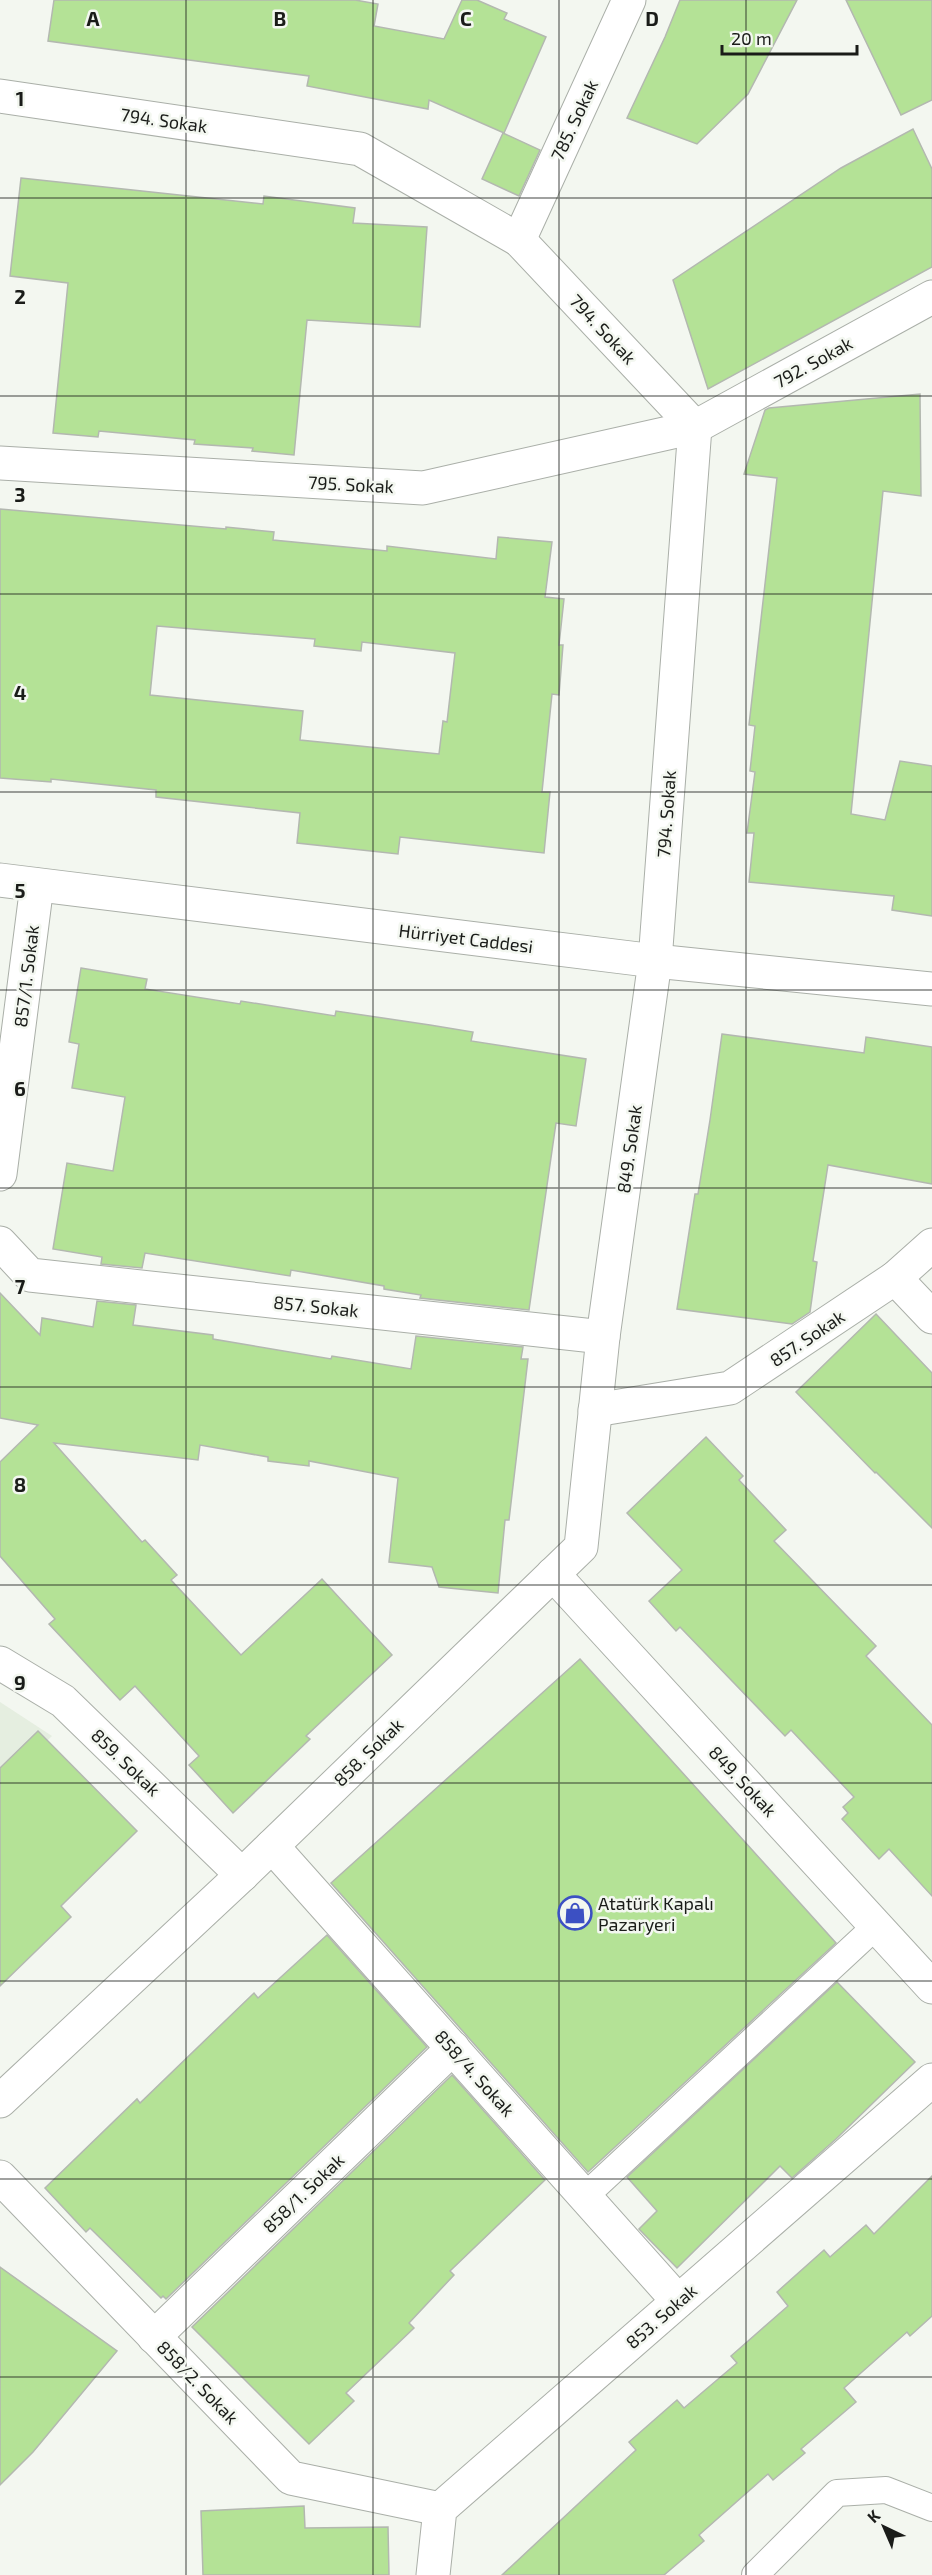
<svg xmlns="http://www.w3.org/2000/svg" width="932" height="2575" font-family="'Exo 2',sans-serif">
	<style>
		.built { fill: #e5eee0 }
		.building { fill: #b4e296; stroke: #b3b8b0; stroke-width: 1.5; fill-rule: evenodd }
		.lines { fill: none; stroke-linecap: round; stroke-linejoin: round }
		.service-casing { stroke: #aaafa8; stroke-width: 28 }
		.minor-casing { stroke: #aaafa8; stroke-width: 35 }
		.secondary-casing { stroke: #aaafa8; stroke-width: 35 }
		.service { stroke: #fff; stroke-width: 26 }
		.minor { stroke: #fff; stroke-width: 33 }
		.secondary { stroke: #fff; stroke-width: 33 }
		.grid { fill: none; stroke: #1a1c19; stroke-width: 1.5; stroke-opacity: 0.55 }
		.labels { text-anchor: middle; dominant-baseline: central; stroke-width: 5; stroke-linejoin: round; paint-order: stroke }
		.street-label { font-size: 18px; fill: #1a1c19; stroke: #f3f7f0 }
		.poi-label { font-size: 18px; fill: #1a1c19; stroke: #f3f7f0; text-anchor: start }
		.grid-label { font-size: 20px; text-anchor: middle; font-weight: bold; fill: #1a1c19; stroke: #f3f7f0; stroke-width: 5; stroke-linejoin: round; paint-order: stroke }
	</style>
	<rect width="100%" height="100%" fill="#f3f7f0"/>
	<polygon class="built" points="0,1702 52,1736 0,1786"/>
	<g class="building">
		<polygon points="54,0 355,0 378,4 374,26 444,39 462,0 477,0 507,13 504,19 546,37 504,133 429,100 428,109 307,86 309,76 48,41"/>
		<polygon points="680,0 797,0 748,94 697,144 627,118 665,37"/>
		<polygon points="846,0 932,0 932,100 901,115"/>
		<polygon points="913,129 932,169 932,267 708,389 673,280 841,168"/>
		<polygon points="503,133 540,150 519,196 482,179"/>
		<polygon points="21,178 263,204 264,196 355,208 353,223 427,227 420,327 307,320 294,455 252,451 253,448 194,444 195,440 99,431 98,437 53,433 68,283 10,276"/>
		<polygon points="920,394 921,496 883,491 851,814 885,820 900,761 932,766 932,916 892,910 894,896 749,882 754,833 747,833 755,772 750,771 755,726 749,725 777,478 744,474 765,410 769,408"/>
		<path d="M0,509L226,529V527L274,532L273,540L387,551V546L496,559L498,537L552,542L545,597L564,599L559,645H563L559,695L552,694L542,792H550L544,853L400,837L398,854L297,843L300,813L156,797V790L51,779V782L0,778ZM157,626L315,639L314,646L361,651L362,642L455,653L447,722L443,721L439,754L300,740L303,711L150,695Z"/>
		<polygon points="81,968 147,979 145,989 240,1004 241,1001 335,1016 336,1011 430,1025 473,1032 471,1041 586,1059 576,1126 556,1123 529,1310 420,1298 421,1295 384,1289 384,1286 291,1270 290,1276 145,1253 142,1268 101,1264 102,1257 53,1249 67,1163 113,1171 125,1097 72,1088 79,1044 69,1042"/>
		<polygon points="722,1034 864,1053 866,1037 932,1047 932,1184 828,1165 813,1261 817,1262 810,1312 792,1324 677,1309 695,1194 698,1194 710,1120"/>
		<polygon points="0,1293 40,1335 42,1318 93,1327 97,1301 136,1305 133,1325 213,1335 213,1339 331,1359 332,1356 411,1369 416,1336 523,1347 521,1359 528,1359 509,1520 505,1520 498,1593 439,1587 432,1567 389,1562 398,1478 309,1461 309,1466 268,1461 268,1457 200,1445 198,1460 54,1443 142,1542 145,1540 177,1575 171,1580 241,1655 322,1579 392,1655 306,1736 310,1739 233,1813 189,1765 199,1756 135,1686 120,1700 49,1624 55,1619 0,1556 0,1462 38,1425 0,1418"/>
		<polygon points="876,1314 932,1373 932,1528 876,1472 875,1473 796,1392"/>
		<polygon points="706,1437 743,1476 739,1480 786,1530 774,1541 876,1646 866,1656 932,1725 932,1896 889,1849 879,1859 842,1819 848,1813 843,1807 854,1797 791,1730 785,1736 680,1627 676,1631 649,1601 682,1570 627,1513"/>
		<polygon points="580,1659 836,1943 588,2172 331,1883"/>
		<polygon points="38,1731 137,1831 61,1906 71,1917 0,1986 0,1768"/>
		<polygon points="327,1935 427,2047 166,2299 163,2296 161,2298 90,2228 86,2232 45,2188 137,2099 140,2103 254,1993 258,1998"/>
		<polygon points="837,1982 915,2062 836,2139 792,2178 780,2166 677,2268 639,2229 657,2211 627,2177"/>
		<polygon points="452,2075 545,2180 450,2271 454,2275 409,2323 414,2328 346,2393 354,2401 309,2444 192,2327"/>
		<polygon points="932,2176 932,2316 910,2336 907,2332 844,2388 856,2402 801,2449 805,2453 773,2480 768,2474 699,2535 704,2541 664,2575 502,2575 636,2450 629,2442 677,2400 684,2408 737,2363 731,2356 788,2306 777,2292 824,2250 830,2257 866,2225 874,2234"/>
		<polygon points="0,2267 117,2351 33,2452 0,2485"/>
		<polygon points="304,2506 305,2528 388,2527 389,2575 203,2575 201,2511"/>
	</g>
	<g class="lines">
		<defs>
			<g id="service">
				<polyline points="585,2196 876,1926"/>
				<polyline points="755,2575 837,2493 886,2490 932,2508"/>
			</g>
			<g id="minor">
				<polyline points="0,96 360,149 519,240 695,427 655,961 603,1337 581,1547 242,1875 0,2101"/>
				<polyline points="519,240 629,0"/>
				<polyline points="0,463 423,488 695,427 932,297"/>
				<polyline points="0,1174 37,885"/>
				<polyline points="0,1243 30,1275 603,1337"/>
				<polyline points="895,1278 932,1317"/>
				<polyline points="595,1410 730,1388 895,1278 932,1245"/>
				<polyline points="553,1574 932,1987"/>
				<polyline points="0,1663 63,1701 242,1875"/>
				<polyline points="272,1846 678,2301"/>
				<polyline points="0,2177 291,2478 440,2509"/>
				<polyline points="154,2337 453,2048"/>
				<polyline points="433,2575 440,2509 932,2080"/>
			</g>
			<polyline id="secondary" points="0,880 655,961 932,989"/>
		</defs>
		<use href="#service" class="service-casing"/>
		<use href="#minor" class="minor-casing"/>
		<use href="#secondary" class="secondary-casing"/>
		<use href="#service" class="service"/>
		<use href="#minor" class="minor"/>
		<use href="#secondary" class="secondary"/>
	</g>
	<path class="grid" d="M186,0V2575M373,0V2575M559,0V2575M746,0V2575M0,198H932M0,396H932M0,594H932M0,792H932M0,990H932M0,1188H932M0,1387H932M0,1585H932M0,1783H932M0,1981H932M0,2179H932M0,2377H932"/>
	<defs>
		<symbol id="shop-ring" viewBox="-11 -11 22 22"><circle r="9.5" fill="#f3f7f0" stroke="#3c50c3" stroke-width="1.5"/><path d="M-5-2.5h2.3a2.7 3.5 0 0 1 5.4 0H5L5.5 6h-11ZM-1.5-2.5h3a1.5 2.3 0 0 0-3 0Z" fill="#3c50c3"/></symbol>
	</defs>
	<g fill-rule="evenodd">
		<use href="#shop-ring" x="556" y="1894" width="38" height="38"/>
	</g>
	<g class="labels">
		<g class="street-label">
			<text transform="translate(164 120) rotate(8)">794. Sokak</text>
			<text transform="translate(574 120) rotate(-65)">785. Sokak</text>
			<text transform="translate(603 329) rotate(47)">794. Sokak</text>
			<text transform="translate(813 362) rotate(-29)">792. Sokak</text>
			<text transform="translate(351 484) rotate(3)">795. Sokak</text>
			<text transform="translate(666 814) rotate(-86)">794. Sokak</text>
			<text transform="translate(466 938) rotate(7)">Hürriyet Caddesi</text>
			<text transform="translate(26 976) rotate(-83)">857/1. Sokak</text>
			<text transform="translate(629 1149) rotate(-82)">849. Sokak</text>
			<text transform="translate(316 1306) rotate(6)">857. Sokak</text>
			<text transform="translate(807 1338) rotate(-34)">857. Sokak</text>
			<text transform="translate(368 1752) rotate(-44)">858. Sokak</text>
			<text transform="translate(126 1762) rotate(44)">859. Sokak</text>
			<text transform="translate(743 1781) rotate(47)">849. Sokak</text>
			<text transform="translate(475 2073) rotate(48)">858/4. Sokak</text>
			<text transform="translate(303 2193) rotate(-44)">858/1. Sokak</text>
			<text transform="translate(661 2316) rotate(-41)">853. Sokak</text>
			<text transform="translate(198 2382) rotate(46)">858/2. Sokak</text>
		</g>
		<g class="poi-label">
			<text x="598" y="1903">Atatürk Kapalı<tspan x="598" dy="21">Pazaryeri</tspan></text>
		</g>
	</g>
	<g class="grid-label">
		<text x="93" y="26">A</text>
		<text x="280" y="26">B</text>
		<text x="466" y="26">C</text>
		<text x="652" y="26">D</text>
		<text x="20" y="106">1</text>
		<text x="20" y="304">2</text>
		<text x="20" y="502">3</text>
		<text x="20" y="700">4</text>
		<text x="20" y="898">5</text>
		<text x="20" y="1096">6</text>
		<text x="20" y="1294">7</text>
		<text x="20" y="1492">8</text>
		<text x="20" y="1690">9</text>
	</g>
	<g transform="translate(884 2527) rotate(316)" stroke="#f3f7f0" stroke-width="4.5" paint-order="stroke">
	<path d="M0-4.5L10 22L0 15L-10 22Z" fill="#1a1c19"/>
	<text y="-9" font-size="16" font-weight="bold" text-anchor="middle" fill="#1a1c19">K</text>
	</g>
	<path d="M722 45v9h135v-9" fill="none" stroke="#1a1c19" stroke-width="3"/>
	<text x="731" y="45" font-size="18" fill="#1a1c19" stroke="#f3f7f0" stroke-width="4.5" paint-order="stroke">20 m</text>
</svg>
